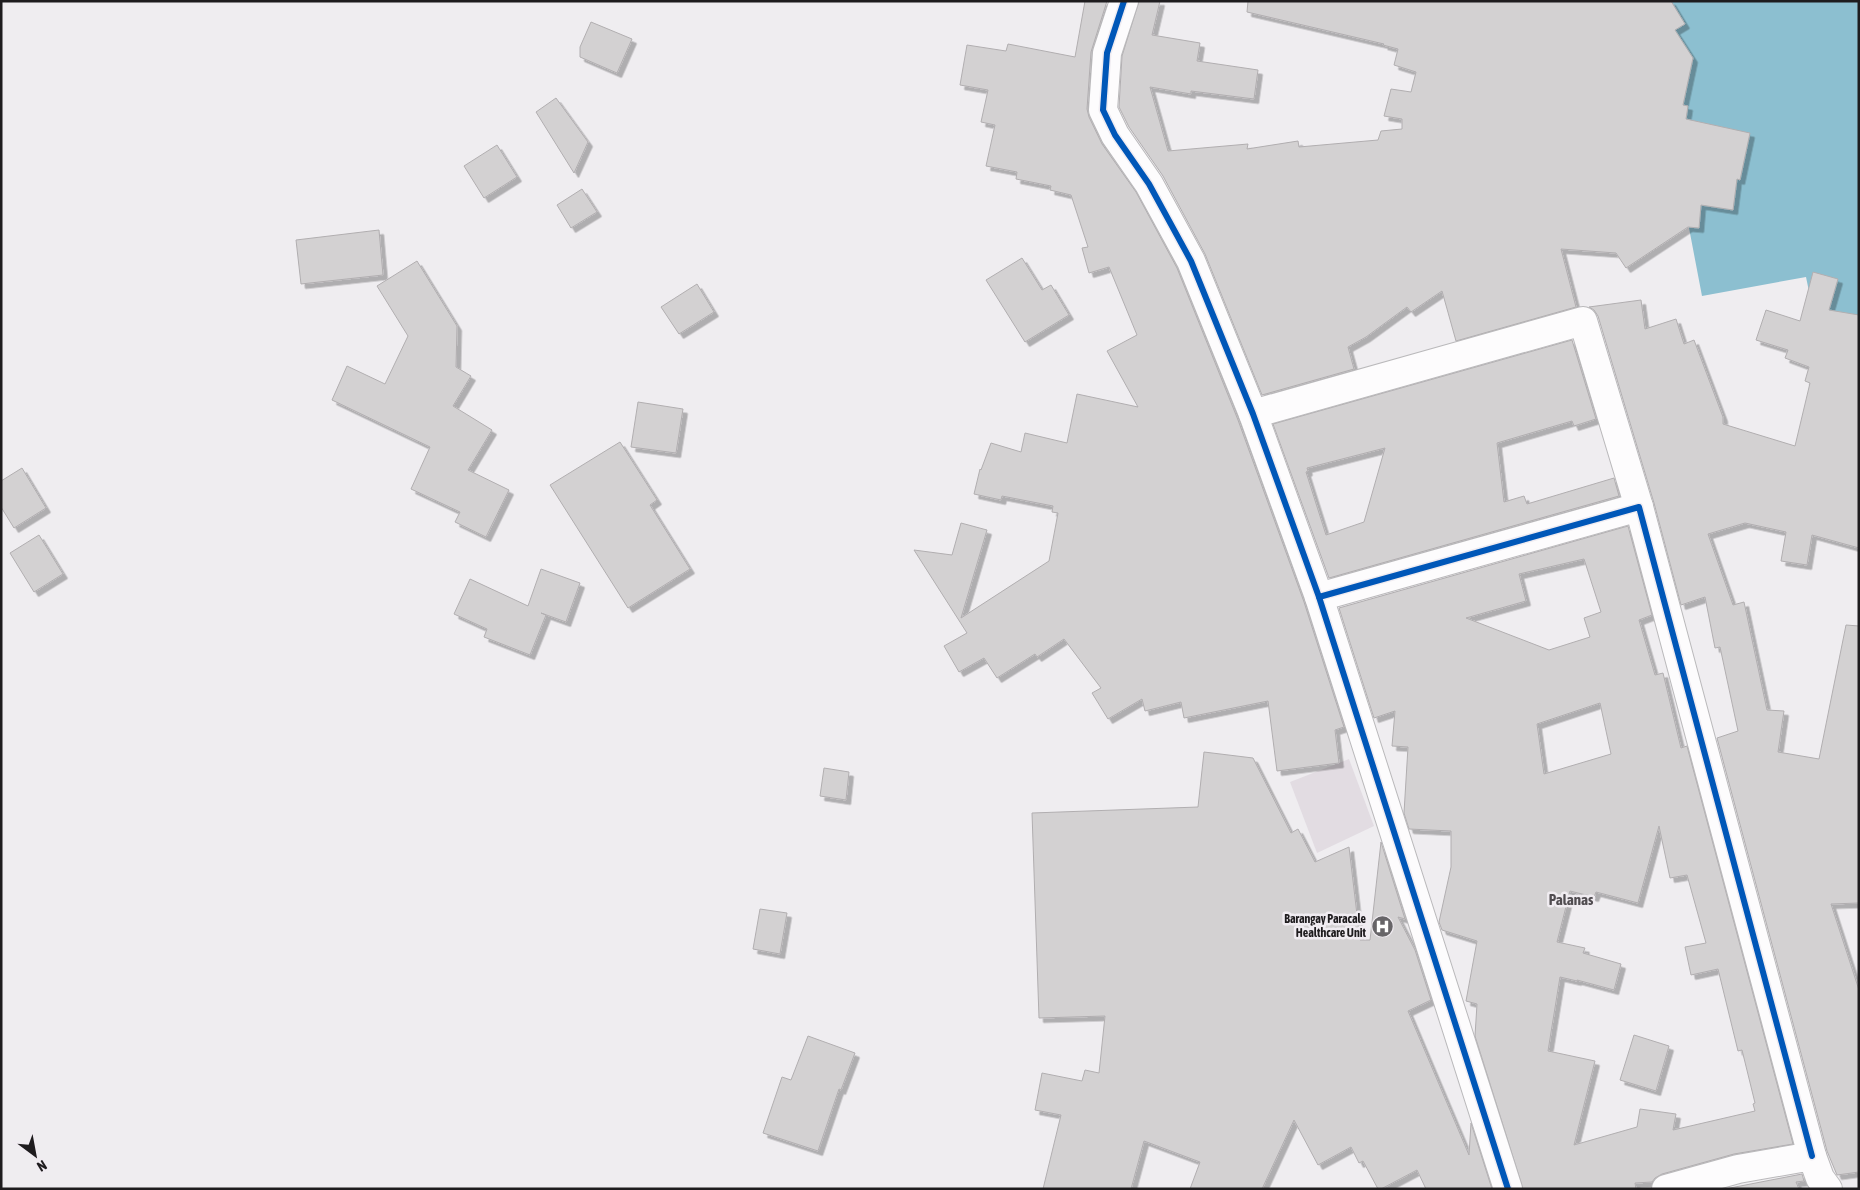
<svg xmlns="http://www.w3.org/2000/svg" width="1860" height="1190" font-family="'Asap Condensed',sans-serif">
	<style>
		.built { fill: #e2dce2 }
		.water { fill: #8cbfd0 }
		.building { fill: #d3d1d2; stroke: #b1aeb0; fill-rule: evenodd; filter: url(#shadow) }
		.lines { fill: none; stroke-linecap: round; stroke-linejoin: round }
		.minor-casing { stroke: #bab9bb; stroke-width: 30 }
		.minor { stroke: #fdfcfd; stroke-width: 28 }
		.cycleway-casing { stroke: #f0ecf1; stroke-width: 9 }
		.cycleway { stroke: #0057b8; stroke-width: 6 }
		.labels { text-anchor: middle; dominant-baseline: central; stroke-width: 5; stroke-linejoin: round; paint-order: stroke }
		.poi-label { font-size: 12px; font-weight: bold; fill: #1e1c1e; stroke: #f0ecf1; text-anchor: end }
		.quarter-label { font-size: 15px; font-weight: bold; fill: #504c50; stroke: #f0ecf1 }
	</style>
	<defs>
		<filter id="shadow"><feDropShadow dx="4.5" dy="4.5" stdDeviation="0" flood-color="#0004"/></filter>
	</defs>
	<rect width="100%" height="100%" fill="#efedf0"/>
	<polygon class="built" points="1349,759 1374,826 1317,853 1290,782"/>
	<polygon class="water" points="1672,1 1859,1 1859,349 1817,330 1806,277 1702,296 1651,29"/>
	<g class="building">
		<polygon points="1085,1 1107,1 1091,52 1087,109 1089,117 1102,144 1136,192 1177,268 1238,420 1304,602 1344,727 1335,730 1339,763 1277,771 1268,701 1184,718 1181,702 1145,711 1142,699 1108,719 1092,693 1101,688 1064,639 1037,657 1035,654 997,678 984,658 959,672 944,646 967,633 914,550 952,555 961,523 987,530 961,618 1049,561 1058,513 1052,512 1053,506 1002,496 1001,500 974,494 980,469 981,470 991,443 1021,452 1025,433 1067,443 1077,394 1138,407 1107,351 1137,335 1109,267 1089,273 1082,248 1088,247 1071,195 1050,190 1051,186 1016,179 1017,172 986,166 995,125 981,122 988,90 960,85 967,45 1006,51 1008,44 1075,57"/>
		<polygon points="1139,1 1160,1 1152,35 1200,43 1197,61 1258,70 1254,99 1191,91 1191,94 1150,87 1168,151 1248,144 1247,149 1298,141 1299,147 1378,140 1381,131 1402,129 1402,119 1384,116 1391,89 1411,92 1416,72 1394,65 1398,49 1383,45 1384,44 1247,12 1248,1 1671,1 1685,24 1675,30 1693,58 1683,105 1688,106 1686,119 1750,133 1740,180 1737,179 1733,210 1701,205 1699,228 1688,227 1626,268 1616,253 1561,249 1576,307 1456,341 1442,291 1411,312 1407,307 1366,337 1348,347 1354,369 1262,395 1205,254 1163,176 1129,127 1119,107 1122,56"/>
		<polygon points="591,22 632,39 617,73 580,57 580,47"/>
		<polygon points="556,98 588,142 574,173 536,112"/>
		<polygon points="497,145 517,177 484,198 464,166"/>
		<polygon points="582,189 597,212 571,228 557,205"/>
		<polygon points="379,230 383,275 301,284 296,240"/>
		<polygon points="1022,258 1042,290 1051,285 1069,315 1025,342 986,280"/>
		<polygon points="417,261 457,326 456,367 471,376 453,406 492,430 468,470 509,490 486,537 455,522 460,512 411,489 430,447 332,400 347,366 385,384 408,336 377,286"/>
		<polygon points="1813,272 1838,279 1829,310 1859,315 1859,548 1812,535 1807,565 1781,561 1786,532 1745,523 1708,534 1733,605 1744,602 1767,710 1784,711 1778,752 1819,759 1846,625 1859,626 1859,903 1831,904 1859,990 1859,1172 1837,1175 1827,1151 1717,738 1738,731 1720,647 1715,648 1705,597 1681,605 1654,503 1598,316 1594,310 1589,307 1641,300 1645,329 1676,319 1684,344 1694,340 1723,417 1723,424 1795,446 1810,383 1805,381 1809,367 1785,358 1788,350 1756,340 1766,310 1800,321"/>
		<polygon points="697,284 714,312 679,334 661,307"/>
		<path d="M1572,340L1596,419L1574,426L1572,421L1497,443L1504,502L1524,496L1527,504L1614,478L1619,496L1329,578L1273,424ZM1385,448L1364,522L1326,535L1306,472L1308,471L1307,468Z"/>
		<polygon points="638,402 683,409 676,453 631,447"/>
		<polygon points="620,442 657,500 650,505 690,569 628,608 550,485"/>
		<polygon points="22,468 46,508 14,528 1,507 1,481"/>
		<path d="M1628,526L1652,615L1639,620L1655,675L1663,673L1681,748L1687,746L1793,1144L1734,1154L1662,1174L1655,1178L1652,1182L1635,1183L1636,1189H1523L1475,1036L1477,1004L1466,1001L1477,941L1442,930L1439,922L1451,867V831L1409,829L1404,813L1408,747L1392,746L1395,711L1374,718L1339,608ZM1584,559L1601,612L1584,618L1590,637L1549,650L1466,618L1526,601L1519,574ZM1600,703L1611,754L1544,774L1537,724ZM1659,826L1670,878L1687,875L1706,943L1685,947L1691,975L1718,969L1738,1051L1742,1050L1755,1103L1753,1104L1755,1111L1673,1130L1676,1114L1640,1109L1637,1127L1574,1145L1595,1061L1548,1051L1560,977L1577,981V980L1614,990L1621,964L1583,953L1585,948L1557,942L1570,891L1594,897L1596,892L1638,903Z"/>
		<polygon points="39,535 63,574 34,592 10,553"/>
		<polygon points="541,569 580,583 566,622 541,613 546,615 530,655 484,637 487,629 454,614 470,579 528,606"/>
		<polygon points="1204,752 1253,758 1291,833 1298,829 1315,862 1349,847 1360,940 1370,940 1381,842 1405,919 1398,917 1415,950 1431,1000 1408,1011 1469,1155 1471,1123 1492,1189 1426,1189 1417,1170 1381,1189 1378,1189 1363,1161 1359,1163 1351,1147 1318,1165 1294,1120 1262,1189 1190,1189 1200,1162 1144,1141 1131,1189 1043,1189 1061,1115 1035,1110 1042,1073 1082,1081 1085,1070 1099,1073 1105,1016 1039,1018 1032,813 1198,807"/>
		<polygon points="824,768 849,772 846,800 820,796"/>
		<polygon points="760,909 787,913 780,954 753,949"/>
		<polygon points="1634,1035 1669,1046 1656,1091 1620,1080"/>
		<polygon points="808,1036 855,1053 841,1090 839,1089 818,1151 763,1133 782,1077 791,1080"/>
		<polygon points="1802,1174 1804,1181 1796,1182 1799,1189 1725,1189"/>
	</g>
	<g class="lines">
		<defs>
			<g id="minor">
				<polyline points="1124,1 1107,53 1103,110 1115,135 1149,184 1191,261 1253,414 1319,597 1508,1189"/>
				<polyline points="1253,414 1583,321 1639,507"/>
				<polyline points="1319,597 1639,507 1812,1156"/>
				<polyline points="1666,1189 1738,1169 1812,1156 1820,1178 1828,1189"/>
			</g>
		</defs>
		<use href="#minor" class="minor-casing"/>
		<use href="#minor" class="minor"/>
		<defs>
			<g id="cycleway">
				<polyline points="1124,1 1107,53 1103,110 1115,135 1149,184 1191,261 1253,414 1319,597 1508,1189"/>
				<polyline points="1319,597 1639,507 1812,1156"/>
			</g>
		</defs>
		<use href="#cycleway" class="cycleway-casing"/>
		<use href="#cycleway" class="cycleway"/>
	</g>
	<defs>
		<symbol id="hospital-disc" viewBox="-11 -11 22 22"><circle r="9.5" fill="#676568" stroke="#f0ecf1"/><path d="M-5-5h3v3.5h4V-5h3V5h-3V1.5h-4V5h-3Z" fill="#fff"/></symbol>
	</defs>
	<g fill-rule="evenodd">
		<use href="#hospital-disc" x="1370" y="914" width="25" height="25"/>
	</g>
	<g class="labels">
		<g class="poi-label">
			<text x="1366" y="919">Barangay Paracale<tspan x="1366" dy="14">Healthcare Unit</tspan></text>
		</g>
		<g class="quarter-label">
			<text x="1571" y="899">Palanas</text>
		</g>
	</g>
	<rect width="1860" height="1190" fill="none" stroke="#1e1c1e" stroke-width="5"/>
	<g transform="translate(35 1155) rotate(148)" stroke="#f0ecf1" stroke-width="4" paint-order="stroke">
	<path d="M0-4L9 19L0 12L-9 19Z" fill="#1e1c1e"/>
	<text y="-8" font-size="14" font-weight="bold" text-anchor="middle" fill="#1e1c1e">N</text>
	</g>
</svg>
